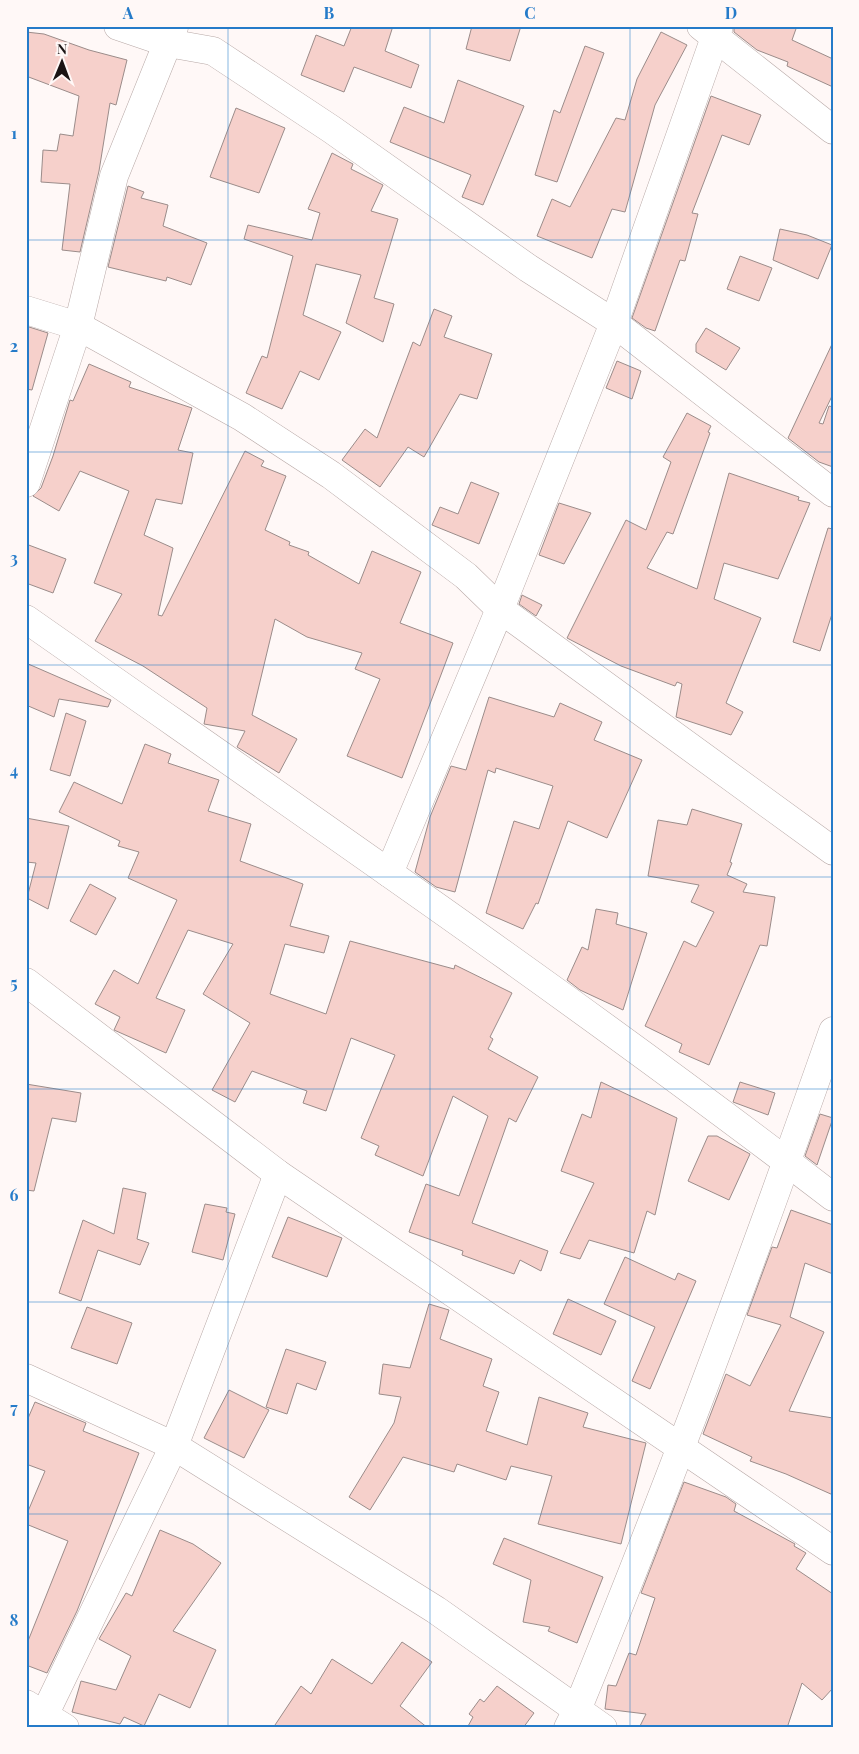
<svg xmlns="http://www.w3.org/2000/svg" width="859" height="1754" font-family="'Playfair Display',serif">
	<style>
		.building { fill: #f6d0cb; stroke: #9b8c8a }
		.lines { fill: none; stroke-linecap: round; stroke-linejoin: round }
		.minor-casing { stroke: #b8a9a7; stroke-width: 29 }
		.minor { stroke: #fff; stroke-width: 28 }
		.grid { fill: none; stroke: #257bc9; stroke-width: 1; stroke-opacity: 0.55 }
		.neatline { fill: none; stroke: #257bc9; stroke-width: 2 }
		.grid-label { font-size: 16px; text-anchor: middle; font-weight: bold; fill: #257bc9 }
	</style>
	<rect width="100%" height="100%" fill="#fff8f7"/>
	<g class="building">
		<polygon points="352,26 393,26 385,51 419,65 411,88 354,67 344,92 301,75 316,35 344,46"/>
		<polygon points="472,26 521,26 510,61 466,49"/>
		<polygon points="734,26 797,26 792,40 833,59 833,87 787,66 788,62 757,50 734,32"/>
		<polygon points="26,32 44,34 89,50 127,60 116,105 110,103 99,171 80,252 62,250 70,184 41,182 43,150 57,151 60,134 73,136 79,96 26,76"/>
		<polygon points="661,32 687,45 655,105 625,212 612,209 592,258 537,236 552,199 570,207 616,118 625,120 637,79"/>
		<polygon points="585,46 604,53 557,182 535,175 554,110 560,113"/>
		<polygon points="458,80 524,106 483,205 462,197 471,175 390,142 404,107 444,123"/>
		<polygon points="711,96 761,115 749,145 722,135 692,213 698,214 685,261 680,260 655,331 646,328 632,318"/>
		<polygon points="236,108 285,128 259,193 210,177"/>
		<polygon points="332,153 353,164 351,169 383,185 371,211 398,219 374,298 394,304 383,342 346,323 361,275 316,264 303,315 341,332 319,380 300,371 282,409 246,393 262,356 267,358 293,256 244,239 248,225 312,240 320,213 308,209"/>
		<polygon points="128,186 144,192 141,198 168,205 163,226 207,243 191,285 167,277 166,281 108,267"/>
		<polygon points="780,229 807,235 832,245 818,279 773,260"/>
		<polygon points="740,256 772,268 759,301 727,289"/>
		<polygon points="434,309 452,316 444,337 492,354 477,399 460,394 424,457 408,447 380,487 342,460 365,429 377,438 413,342 420,346"/>
		<polygon points="26,326 48,333 32,390 26,389"/>
		<polygon points="706,328 740,348 726,370 696,352 696,344"/>
		<polygon points="833,342 833,394 819,423 823,424 829,406 833,407 833,467 819,462 788,438"/>
		<polygon points="617,361 641,371 632,399 606,388"/>
		<polygon points="89,364 131,382 129,387 192,408 178,450 193,453 182,504 156,499 144,535 173,548 158,615 162,616 245,451 264,461 261,466 286,476 265,530 290,542 289,545 309,552 308,555 359,584 372,551 421,572 400,623 453,643 402,778 347,756 380,679 355,669 362,653 307,637 275,619 252,715 297,739 279,773 237,747 245,731 204,724 207,708 143,666 95,641 122,594 94,583 129,491 80,471 59,511 33,496 41,488 53,456 70,400 73,401"/>
		<polygon points="687,413 711,426 708,432 710,433 673,534 667,532 647,568 697,589 729,473 799,497 798,500 810,503 778,579 724,563 714,599 761,618 726,703 743,712 731,735 676,717 682,684 677,682 675,686 621,666 567,638 626,520 646,530 671,462 663,457"/>
		<polygon points="471,482 499,493 479,544 432,525 440,507 458,514"/>
		<polygon points="559,503 591,513 564,564 539,555"/>
		<polygon points="828,528 833,529 833,611 820,651 793,642"/>
		<polygon points="26,544 66,559 53,593 26,583"/>
		<polygon points="522,595 542,605 536,616 519,604"/>
		<polygon points="26,663 111,700 108,707 59,699 54,717 26,705"/>
		<polygon points="489,697 554,717 560,703 602,722 594,740 642,760 607,838 568,821 538,904 536,903 523,929 486,913 514,821 539,829 553,786 496,768 495,773 488,770 455,892 436,887 415,872 430,817 451,766 466,770"/>
		<polygon points="66,713 86,721 70,776 50,770"/>
		<polygon points="145,744 171,754 168,763 219,780 208,811 251,824 240,861 303,884 290,926 329,936 324,953 285,944 270,994 326,1014 350,941 454,969 455,965 512,993 490,1037 493,1039 488,1049 538,1077 516,1122 509,1118 472,1223 548,1251 541,1271 520,1260 514,1274 462,1255 463,1251 409,1232 426,1184 459,1196 488,1116 453,1096 423,1176 375,1155 379,1146 361,1138 395,1055 351,1038 326,1111 303,1103 307,1091 252,1071 235,1102 212,1090 250,1023 203,994 233,944 188,930 156,998 185,1010 166,1053 114,1030 120,1017 95,1004 114,970 138,984 177,900 128,878 139,852 118,846 120,841 59,812 74,782 122,804"/>
		<polygon points="692,809 742,824 730,862 732,863 727,875 747,884 743,892 775,897 767,946 760,945 709,1065 679,1052 682,1044 645,1026 684,941 696,947 714,912 691,902 699,885 648,876 658,820 687,825"/>
		<polygon points="26,818 69,826 48,909 27,898 36,863 26,862"/>
		<polygon points="90,884 116,898 96,935 70,921"/>
		<polygon points="596,909 618,913 616,924 647,933 623,1010 580,990 567,980 582,947 588,950"/>
		<polygon points="601,1082 677,1118 655,1215 647,1211 634,1253 589,1240 580,1259 560,1253 594,1183 561,1171 582,1114 591,1118"/>
		<polygon points="740,1082 775,1093 768,1115 733,1102"/>
		<polygon points="26,1084 81,1093 76,1122 52,1118 34,1191 26,1190"/>
		<polygon points="820,1114 833,1118 817,1165 805,1156"/>
		<polygon points="708,1136 717,1136 750,1154 729,1200 688,1181"/>
		<polygon points="123,1188 146,1193 137,1239 149,1243 140,1265 98,1250 81,1301 59,1293 83,1220 114,1234"/>
		<polygon points="205,1204 227,1208 226,1212 235,1214 223,1260 192,1252"/>
		<polygon points="791,1210 833,1225 833,1274 805,1263 790,1317 824,1332 789,1411 833,1418 833,1495 786,1474 750,1461 752,1457 703,1434 726,1374 750,1386 781,1325 747,1315 772,1247 777,1248"/>
		<polygon points="288,1217 342,1238 327,1277 272,1257"/>
		<polygon points="625,1257 675,1280 678,1273 696,1281 650,1389 632,1381 655,1327 604,1304"/>
		<polygon points="568,1299 616,1321 601,1355 553,1334"/>
		<polygon points="429,1304 449,1310 440,1339 492,1359 483,1386 499,1392 486,1431 527,1445 539,1397 588,1413 583,1427 646,1443 621,1544 538,1524 552,1476 511,1466 506,1480 457,1464 454,1472 403,1457 370,1510 349,1497 394,1423 401,1397 379,1394 383,1364 410,1368"/>
		<polygon points="87,1307 132,1323 117,1364 71,1348"/>
		<polygon points="286,1349 326,1362 316,1390 297,1383 287,1414 266,1407"/>
		<polygon points="229,1390 269,1410 244,1458 204,1438"/>
		<polygon points="35,1402 86,1423 83,1431 139,1453 77,1611 47,1673 26,1665 26,1646 68,1541 26,1524 26,1516 45,1471 26,1464 26,1423"/>
		<polygon points="684,1482 726,1497 736,1504 734,1511 795,1544 794,1546 806,1553 796,1569 833,1594 833,1688 822,1700 802,1683 787,1728 639,1728 646,1714 605,1709 608,1685 616,1686 629,1653 636,1655 655,1598 641,1593"/>
		<polygon points="160,1530 193,1544 221,1563 173,1631 216,1650 190,1708 159,1694 144,1726 124,1717 120,1724 72,1712 81,1681 116,1690 131,1656 99,1639 126,1593 132,1596"/>
		<polygon points="504,1538 603,1577 577,1643 548,1631 550,1627 523,1622 531,1580 493,1564"/>
		<polygon points="402,1642 432,1662 400,1706 428,1728 273,1728 301,1686 311,1694 332,1659 372,1684"/>
		<polygon points="497,1686 534,1713 523,1728 467,1728 473,1717 469,1714 480,1699 484,1702"/>
	</g>
	<g class="lines">
		<defs>
			<g id="minor">
				<polyline points="118,26 168,43 213,51 331,129 528,268 614,323 833,493"/>
				<polyline points="701,26 833,130"/>
				<polyline points="26,310 78,326 242,417 331,475 466,576 500,609 833,851"/>
				<polyline points="26,483 78,326 114,176 174,27"/>
				<path d="M26,619C297,809 571,996 833,1197"/>
				<polyline points="389,873 500,609 614,323 719,26"/>
				<polyline points="26,982 278,1174 833,1551"/>
				<polyline points="26,1378 174,1446 436,1610 603,1728"/>
				<polyline points="26,1704 65,1728"/>
				<polyline points="38,1728 174,1446 278,1174"/>
				<path d="M568,1728L577,1710C669,1486 753,1259 833,1031"/>
			</g>
		</defs>
		<use href="#minor" class="minor-casing"/>
		<use href="#minor" class="minor"/>
	</g>
	<path class="grid" d="M228,26V1728M430,26V1728M630,26V1728M26,240H833M26,452H833M26,665H833M26,877H833M26,1089H833M26,1302H833M26,1514H833"/>
	<rect width="859" height="1754" fill="none" stroke="#fff8f7" stroke-width="55"/>
	<g transform="translate(62 62) rotate(1)" stroke="#fff8f7" stroke-width="4" paint-order="stroke">
	<path d="M0-4L9 19L0 12L-9 19Z" fill="#1a1414"/>
	<text y="-8" font-size="14" font-weight="bold" text-anchor="middle" fill="#1a1414">N</text>
	</g>
	<rect x="28" y="28" width="804" height="1698" class="neatline"/>
	<g class="grid-label">
		<text x="128" y="19">A</text>
		<text x="329" y="19">B</text>
		<text x="530" y="19">C</text>
		<text x="731" y="19">D</text>
		<text x="14" y="139">1</text>
		<text x="14" y="352">2</text>
		<text x="14" y="564">3</text>
		<text x="14" y="776">4</text>
		<text x="14" y="989">5</text>
		<text x="14" y="1201">6</text>
		<text x="14" y="1414">7</text>
		<text x="14" y="1626">8</text>
	</g>
</svg>
